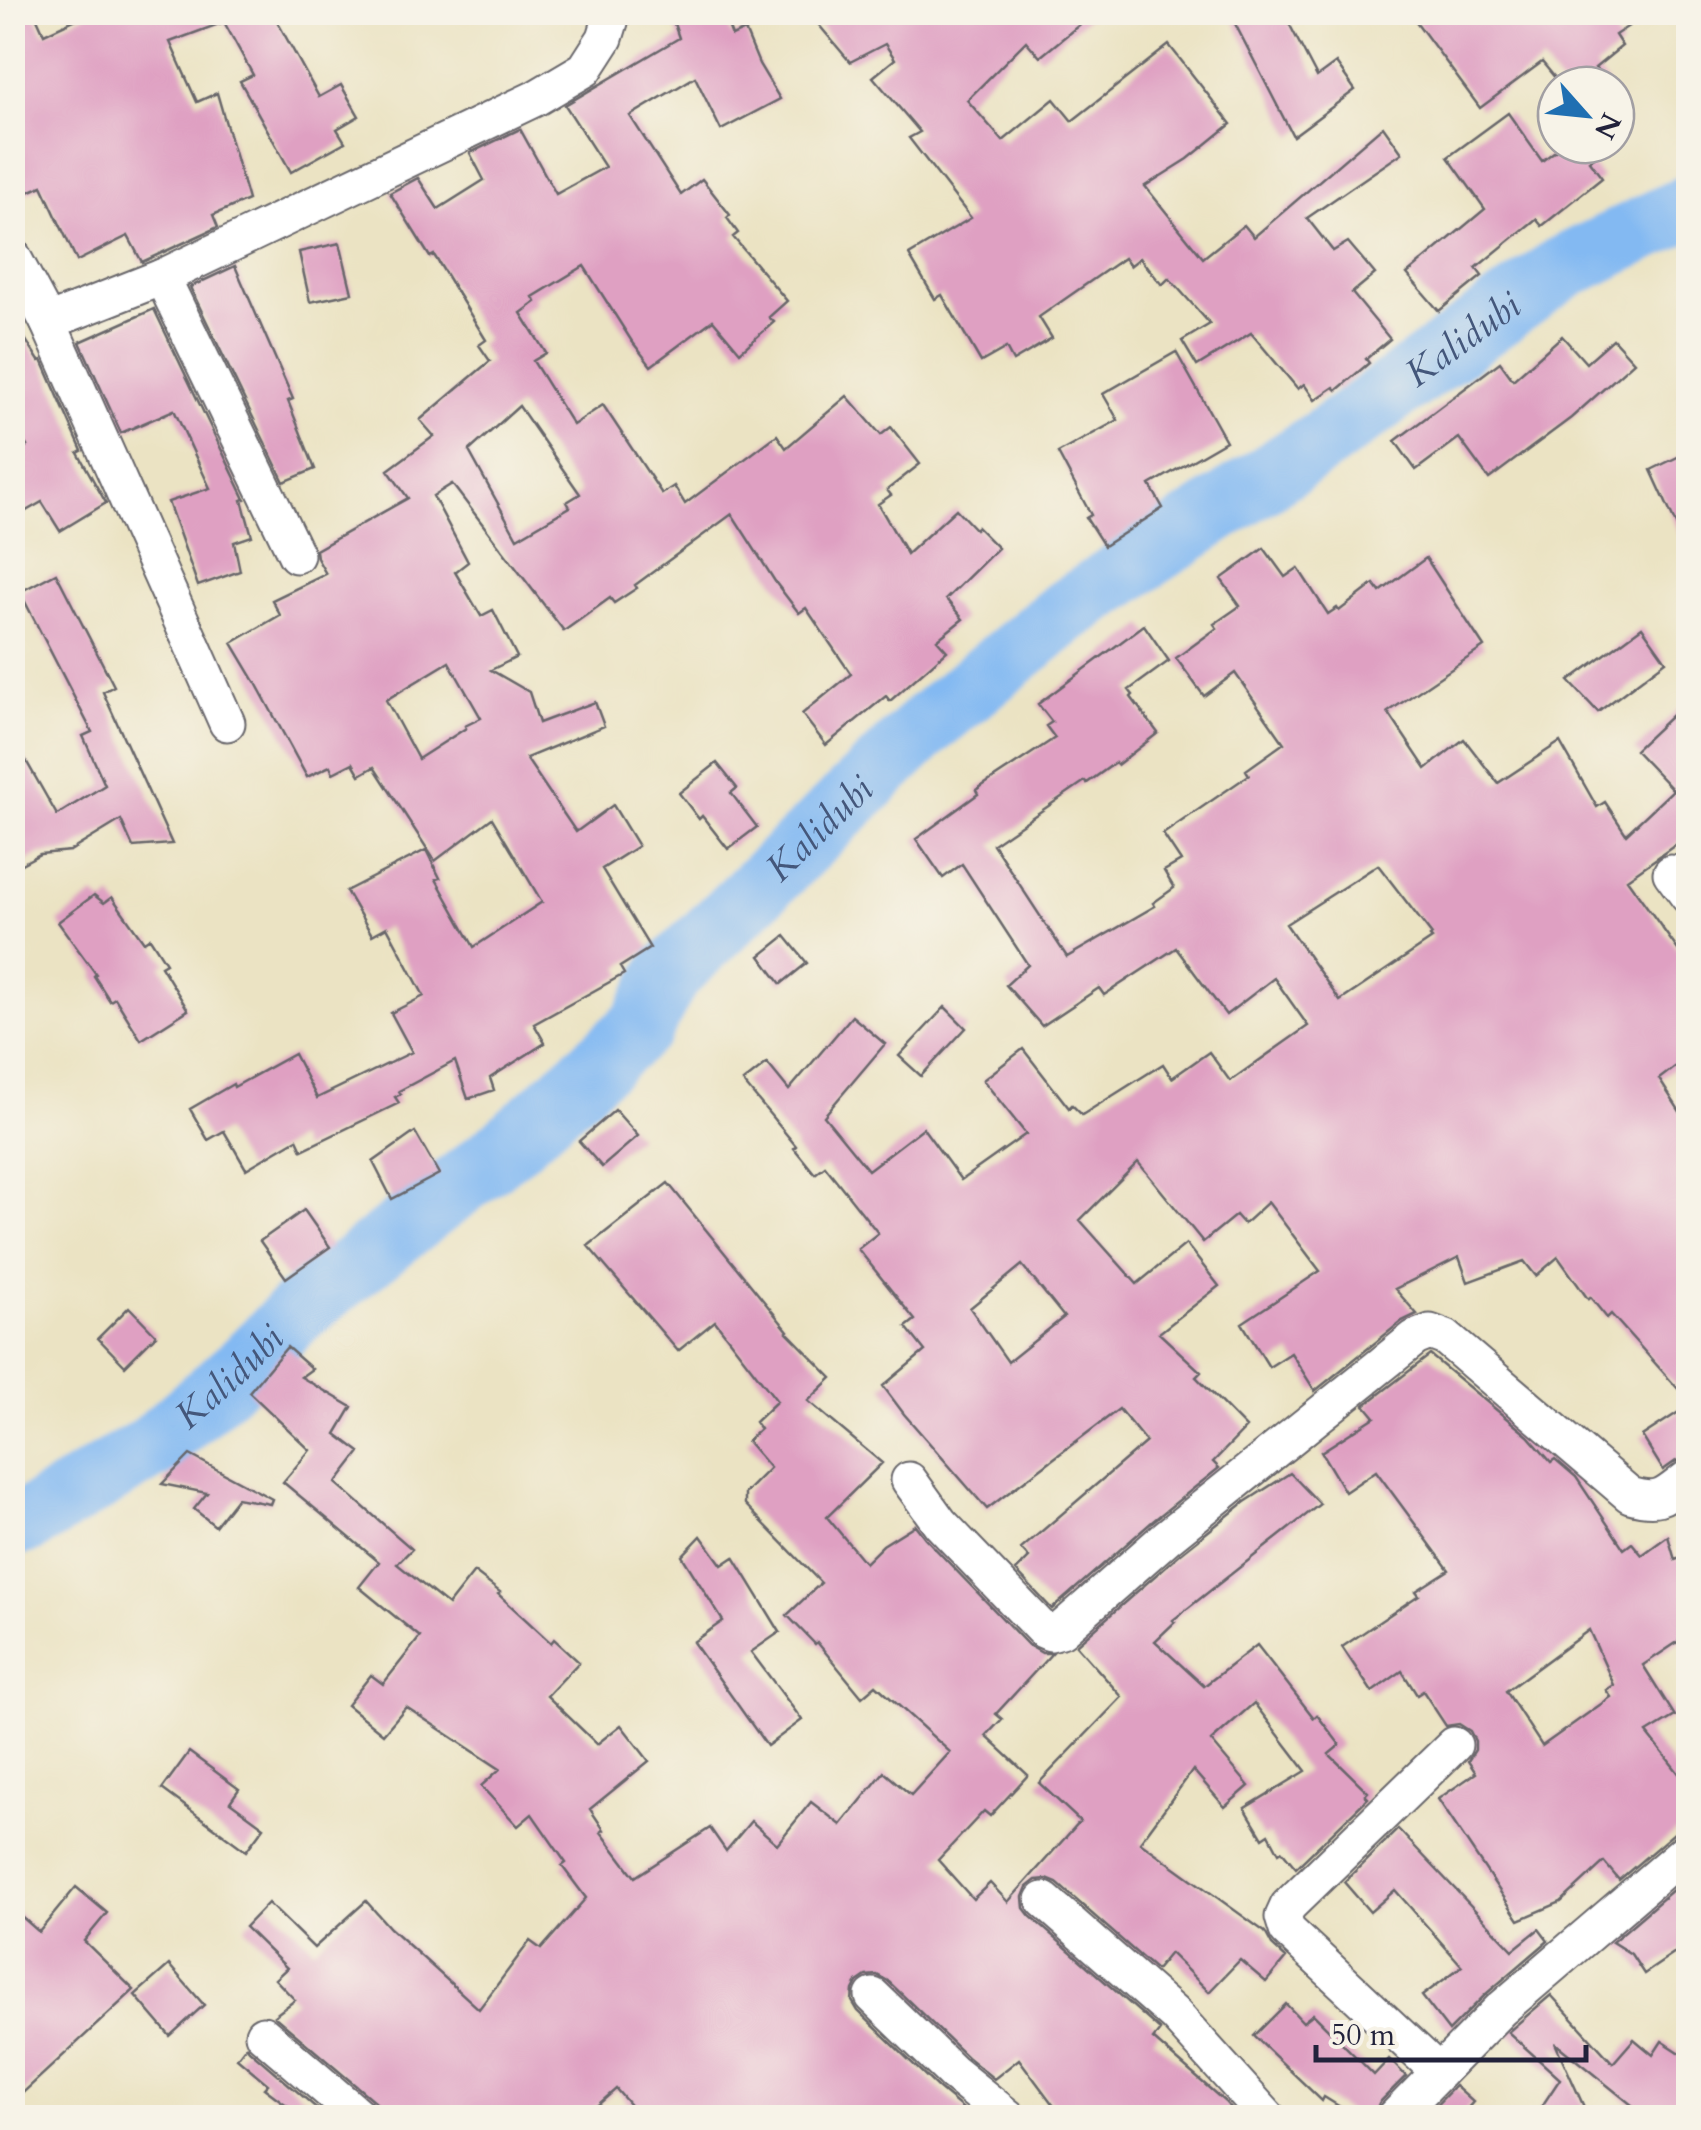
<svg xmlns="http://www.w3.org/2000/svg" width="1701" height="2130" font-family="Cardo,serif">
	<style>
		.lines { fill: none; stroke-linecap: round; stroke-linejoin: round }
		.river { stroke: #83b9f2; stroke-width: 65 }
		.building { fill: #dfa0c2; fill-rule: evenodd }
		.minor-casing { stroke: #68666b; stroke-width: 39 }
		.minor { stroke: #fff; stroke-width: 35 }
		.labels { text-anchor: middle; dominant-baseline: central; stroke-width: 8; stroke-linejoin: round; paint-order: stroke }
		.water-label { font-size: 38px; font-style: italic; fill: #44577b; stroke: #f7f3e8 }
	</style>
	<rect width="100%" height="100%" fill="#f7f3e8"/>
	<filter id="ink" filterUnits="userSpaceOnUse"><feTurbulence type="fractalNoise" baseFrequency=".01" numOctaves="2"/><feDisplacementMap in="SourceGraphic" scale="20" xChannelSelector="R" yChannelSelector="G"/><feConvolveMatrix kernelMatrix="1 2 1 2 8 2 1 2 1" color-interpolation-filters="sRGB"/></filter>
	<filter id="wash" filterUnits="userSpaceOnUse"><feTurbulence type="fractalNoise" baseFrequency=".0048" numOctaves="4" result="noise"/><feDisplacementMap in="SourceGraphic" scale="40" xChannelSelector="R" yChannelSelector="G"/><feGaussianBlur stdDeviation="2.25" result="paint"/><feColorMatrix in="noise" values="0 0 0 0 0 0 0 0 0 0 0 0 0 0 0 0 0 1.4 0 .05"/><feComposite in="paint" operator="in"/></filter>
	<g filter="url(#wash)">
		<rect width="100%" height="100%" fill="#ebe3c3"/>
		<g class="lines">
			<path class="river" id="s1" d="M12,1525L28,1521L152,1447L240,1370L297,1312L507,1147L642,1026L668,976L929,723L1065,612L1330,436L1561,269L1688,207"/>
		</g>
		<g id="blocks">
			<g class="building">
				<polygon points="12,12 34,12 44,34 91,12 272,12 319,97 341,85 359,116 337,129 345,142 291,172 240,81 253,75 224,22 170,42 197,102 217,93 248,200 213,215 218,227 142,262 128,236 77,261 42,186 12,199"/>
				<path d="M670,12H723L732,36L745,30L759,64L780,99L721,130L695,77L630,116L681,195L702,179L730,215L727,218L738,233L733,237L787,301L769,317L774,322L740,352L713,320L651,366L631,340L584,266L533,297L536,302L521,313L546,353L533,361L573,425L603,405L662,494L674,486L685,504L777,435L786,448L847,396L881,435L891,427L920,464L887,490L891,495L878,504L907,554L956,509L975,529L977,527L998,548L946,599L963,619L937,640L947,651L890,701L886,696L826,745L802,714L851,674L806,608L799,613L776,583L732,514L635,585L637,588L614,603L610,598L564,631L452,484L433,496L468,562L455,572L481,616L493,610L517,657L491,670L529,692L539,723L595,702L604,726L526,758L576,832L613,805L638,846L602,869L650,948L620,967L624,974L534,1024L545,1043L490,1078L494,1090L468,1099L455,1061L399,1091L401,1094L395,1097L399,1103L302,1150L297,1139L246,1169L224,1131L208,1140L190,1109L233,1084L234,1087L294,1054L317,1098L412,1052L391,1013L424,996L387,927L372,935L346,891L426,850L440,878L436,879L474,947L542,902L492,818L435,861L374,767L360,775L353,763L333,773L330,766L307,777L256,683L232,643L280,615L272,600L326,574L317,558L316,550L408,498L388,470L434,436L420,420L490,361L479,345L486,340L434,255L430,257L390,193L418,178L438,209L484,180L470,153L520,129L556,194L605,167L565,105L679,38ZM519,406L580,494L567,502L570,507L517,538L469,451ZM449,662L481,718L465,726L466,728L418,759L386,700Z"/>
				<polygon points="808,12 1095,12 1040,57 1026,41 967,100 1003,141 1054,99 1072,121 1169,45 1231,124 1188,159 1145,186 1203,258 1244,225 1254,237 1383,126 1402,153 1307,218 1333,251 1348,242 1375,274 1352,293 1390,339 1366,359 1369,363 1337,390 1334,387 1315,400 1304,384 1298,389 1251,333 1197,366 1182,341 1210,324 1169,278 1162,285 1140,258 1130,266 1124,258 1039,317 1052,338 1013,361 1006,348 981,362 942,295 935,299 909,255 971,218 909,138 920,132 873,77 895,59 885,44 850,62"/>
				<polygon points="1229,12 1283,12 1317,77 1336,63 1355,90 1293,136"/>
				<polygon points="1409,12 1650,12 1615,35 1622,46 1595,68 1609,85 1561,85 1542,62 1480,108"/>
				<polygon points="1508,113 1542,161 1563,145 1609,145 1589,161 1602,178 1542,226 1536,219 1476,268 1482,276 1439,311 1407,274 1485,209 1448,157"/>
				<polygon points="340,243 352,293 310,302 299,252"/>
				<polygon points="235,266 293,399 288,401 315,469 284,482 190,287"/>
				<polygon points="154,309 245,499 242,500 252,536 234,542 240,571 198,586 168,502 210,488 174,410 121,433 80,342"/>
				<polygon points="12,318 39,361 42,360 82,451 78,453 106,503 60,531 42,502 12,519 12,455 27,446 12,424"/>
				<polygon points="1562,336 1586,363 1613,339 1634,362 1571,418 1489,479 1459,438 1416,470 1395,441 1500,362 1513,380"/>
				<polygon points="1176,352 1226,441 1150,485 1163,508 1104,546 1086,518 1091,515 1058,453 1118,420 1103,394"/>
				<polygon points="1688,452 1688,551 1651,470"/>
				<path d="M1264,548L1285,577L1298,568L1328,614L1337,608L1339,611L1374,584L1380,592L1426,558L1484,647L1388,712L1426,769L1464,739L1498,783L1560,742L1597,807L1605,802L1626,834L1673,790L1635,750L1688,700V836L1627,879L1688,964V1057L1659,1079L1688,1124V1400L1611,1314L1607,1318L1590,1297L1588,1299L1558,1257L1536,1276L1524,1261L1468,1282L1459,1257L1395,1289L1417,1314L1402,1321L1315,1391L1291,1353L1269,1367L1242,1323L1320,1271L1268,1202L1244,1224L1236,1215L1203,1242L1138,1162L1080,1220L1137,1284L1186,1244L1219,1286L1159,1333L1201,1372L1196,1377L1246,1428L1213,1462L1219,1468L1153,1521L1052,1609L1016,1571L1029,1558L1021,1549L1146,1442L1119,1409L987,1509L904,1414L883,1386L925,1351L906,1327L915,1320L858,1249L878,1233L825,1166L815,1174L794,1148L796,1146L743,1082L767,1063L789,1090L852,1016L885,1044L824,1116L868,1170L923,1128L961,1180L1026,1134L983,1080L1023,1049L1069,1108L1072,1105L1082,1115L1163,1064L1172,1078L1209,1052L1230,1081L1308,1026L1274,978L1226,1015L1176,948L1104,995L1099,988L1042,1026L1006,985L1028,965L962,864L943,878L916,839L978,794L976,790L1055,738L1046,726L1052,722L1038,704L1144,625L1169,661L1129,690L1133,695L1131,697L1158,733L1117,765L1115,763L1087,783L1085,781L993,844L1067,957L1155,906L1153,903L1174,888L1164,871L1181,861L1163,834L1249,775L1246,770L1284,743L1235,673L1204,696L1176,658L1217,628L1214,624L1240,606L1221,579ZM1378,865L1432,935L1430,937L1432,939L1340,1001L1286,924ZM1022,1265L1064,1317L1008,1362L970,1308Z"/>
				<polygon points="56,573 114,686 103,692 172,844 133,847 121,820 70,851 40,854 12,869 12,736 57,815 105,785 83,736 92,732 20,592"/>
				<polygon points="1642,627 1666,661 1598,712 1569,681"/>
				<polygon points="717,763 737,788 731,793 757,827 728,849 702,816 699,819 679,793"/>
				<polygon points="94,895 104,903 112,897 144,942 150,938 166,963 161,966 188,1010 141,1040 115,998 110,1001 94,976 96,974 58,922"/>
				<polygon points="785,936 807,963 781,984 760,956"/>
				<polygon points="945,1007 966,1028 921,1076 899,1056"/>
				<polygon points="615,1110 638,1136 602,1167 579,1141"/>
				<polygon points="415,1132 439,1174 392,1199 373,1162"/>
				<polygon points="668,1183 788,1331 787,1332 832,1378 808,1401 882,1463 827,1517 865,1563 883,1545 915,1525 925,1538 1028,1645 1042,1653 1052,1653 996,1714 1002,1719 986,1736 1028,1775 990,1816 984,1811 938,1860 973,1899 990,1883 1008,1902 1080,1821 1039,1783 1122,1697 1076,1645 1181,1553 1245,1502 1290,1473 1320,1504 1173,1620 1175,1622 1155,1641 1204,1686 1257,1645 1314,1718 1317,1715 1340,1745 1329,1754 1368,1792 1365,1795 1368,1798 1296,1868 1282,1851 1279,1853 1269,1834 1263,1838 1245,1808 1306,1771 1254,1703 1211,1741 1249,1786 1225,1807 1193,1770 1140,1842 1265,1932 1272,1945 1286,1958 1266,1982 1240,1960 1209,1992 1170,1953 1156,1970 1057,1883 1047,1879 1036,1880 1027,1887 1023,1897 1024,1908 1030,1916 1160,2030 1153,2039 1225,2102 1239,2118 1063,2118 1019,2059 994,2079 967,2057 888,1981 877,1975 866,1976 857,1982 853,1990 852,2001 858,2011 938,2088 974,2118 641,2118 616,2089 583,2118 389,2118 375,2102 274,2016 295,2000 275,1979 287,1968 245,1927 268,1903 314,1948 366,1901 390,1928 479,2009 530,1941 541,1949 586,1898 562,1866 566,1863 532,1814 518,1826 481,1786 500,1769 406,1707 383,1734 347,1705 371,1675 383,1684 420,1637 359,1587 379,1562 283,1482 310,1450 249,1392 287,1347 312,1369 301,1377 352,1407 336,1434 360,1452 336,1483 412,1549 397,1564 448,1605 474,1572 500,1592 498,1594 551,1643 554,1639 579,1662 547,1696 597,1744 621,1725 649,1761 590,1809 604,1830 601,1832 635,1877 710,1828 726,1851 751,1821 777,1844 811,1802 841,1825 884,1772 911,1795 950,1752 876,1685 862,1697 817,1642 815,1644 787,1615 821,1583 745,1504 745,1493 770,1468 747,1441 760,1429 755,1422 777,1401 715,1321 678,1351 588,1246"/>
				<polygon points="304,1210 330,1247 286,1278 260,1241"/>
				<polygon points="129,1307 156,1335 125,1366 98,1338"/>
				<path d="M1430,1355L1528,1436L1551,1462L1555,1459L1576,1477L1624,1549L1632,1543L1642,1555L1668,1536L1675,1560L1688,1555V1635L1643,1665L1675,1716L1647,1733L1688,1785V1828L1674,1833L1619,1880L1604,1862L1561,1902L1519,1920L1438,1799L1476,1773L1468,1761L1475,1750V1741L1470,1731L1459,1724L1446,1726L1423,1691L1417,1695L1402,1671L1372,1692L1342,1647L1419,1595L1416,1591L1449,1570L1376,1471L1345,1492L1321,1452L1375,1417L1365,1405ZM1589,1630L1614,1685L1606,1690L1611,1697L1542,1746L1506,1691Z"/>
				<polygon points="1688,1406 1688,1457 1676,1461 1663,1470 1642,1436"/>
				<polygon points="190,1455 272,1499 270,1504 237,1498 215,1526 194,1509 207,1493 162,1484"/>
				<polygon points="701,1536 722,1565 734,1557 780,1632 751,1652 802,1720 767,1746 693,1642 723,1621 682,1556"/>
				<polygon points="189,1752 239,1789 230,1802 264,1827 246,1851 162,1789"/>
				<polygon points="1398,1829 1513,1950 1539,1929 1548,1941 1486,1994 1449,2031 1422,1996 1462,1966 1395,1890 1370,1912 1344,1882"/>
				<polygon points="1688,1877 1688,1941 1681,1949 1644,1974 1631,1954 1612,1942"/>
				<polygon points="76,1887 107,1913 84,1941 134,1990 12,2103 12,1908 39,1932"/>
				<polygon points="169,1965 204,2005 170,2036 135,1995"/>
				<polygon points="1551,1995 1613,2063 1634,2039 1653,2055 1662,2041 1688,2058 1688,2118 1648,2118 1555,2043 1589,2118 1534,2118 1560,2079 1508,2032"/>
				<polygon points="1286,2004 1303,2022 1313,2014 1374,2075 1389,2059 1406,2076 1379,2103 1373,2118 1358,2118 1324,2097 1322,2101 1254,2036"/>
				<polygon points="246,2046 249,2050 328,2118 304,2118 264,2088 268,2084 237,2058"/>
				<polygon points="1455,2086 1473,2102 1459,2118 1424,2118"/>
			</g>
		</g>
	</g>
	<g filter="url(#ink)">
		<use href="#blocks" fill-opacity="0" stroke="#68666b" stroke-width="2.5"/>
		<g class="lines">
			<defs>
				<g id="minor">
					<polyline points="12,255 48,322 227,723"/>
					<polyline points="162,277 296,555"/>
					<polyline points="48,322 162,277 536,98 585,69 605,38 613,12"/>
					<polyline points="1671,873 1688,896"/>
					<path d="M909,1480L940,1523L1043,1630L1050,1633L1061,1630L1167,1537L1415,1338L1430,1332L1446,1338L1630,1495C1661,1504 1664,1496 1688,1478"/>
					<polyline points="1044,1900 1175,2015 1268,2118"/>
					<polyline points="873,1996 953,2073 1009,2118"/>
					<polyline points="263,2034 361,2118"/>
					<polyline points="1439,2072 1287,1930 1283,1917 1288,1906 1454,1745"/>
					<polyline points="1394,2118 1500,2010 1688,1849"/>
				</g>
			</defs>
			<use href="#minor" class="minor-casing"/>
			<use href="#minor" class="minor"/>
		</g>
	</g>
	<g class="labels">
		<g class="water-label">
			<text stroke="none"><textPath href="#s1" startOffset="1885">Kalidubi</textPath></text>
			<text stroke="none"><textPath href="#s1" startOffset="1075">Kalidubi</textPath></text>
			<text stroke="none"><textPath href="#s1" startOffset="265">Kalidubi</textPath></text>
		</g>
	</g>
	<rect width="1701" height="2130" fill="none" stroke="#f7f3e8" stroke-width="50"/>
	<g transform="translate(1586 115) rotate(117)"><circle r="48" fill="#f7f3e8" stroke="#a29fa3" stroke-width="2.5"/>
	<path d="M0-8L18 38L0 25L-18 38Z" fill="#1f6fb2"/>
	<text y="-15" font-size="28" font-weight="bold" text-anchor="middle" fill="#22223b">N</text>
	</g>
	<path d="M1316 2045v15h270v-15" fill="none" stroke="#22223b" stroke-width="5"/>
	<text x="1331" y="2045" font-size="30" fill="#22223b" stroke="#f7f3e8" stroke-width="8" paint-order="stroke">50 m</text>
</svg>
